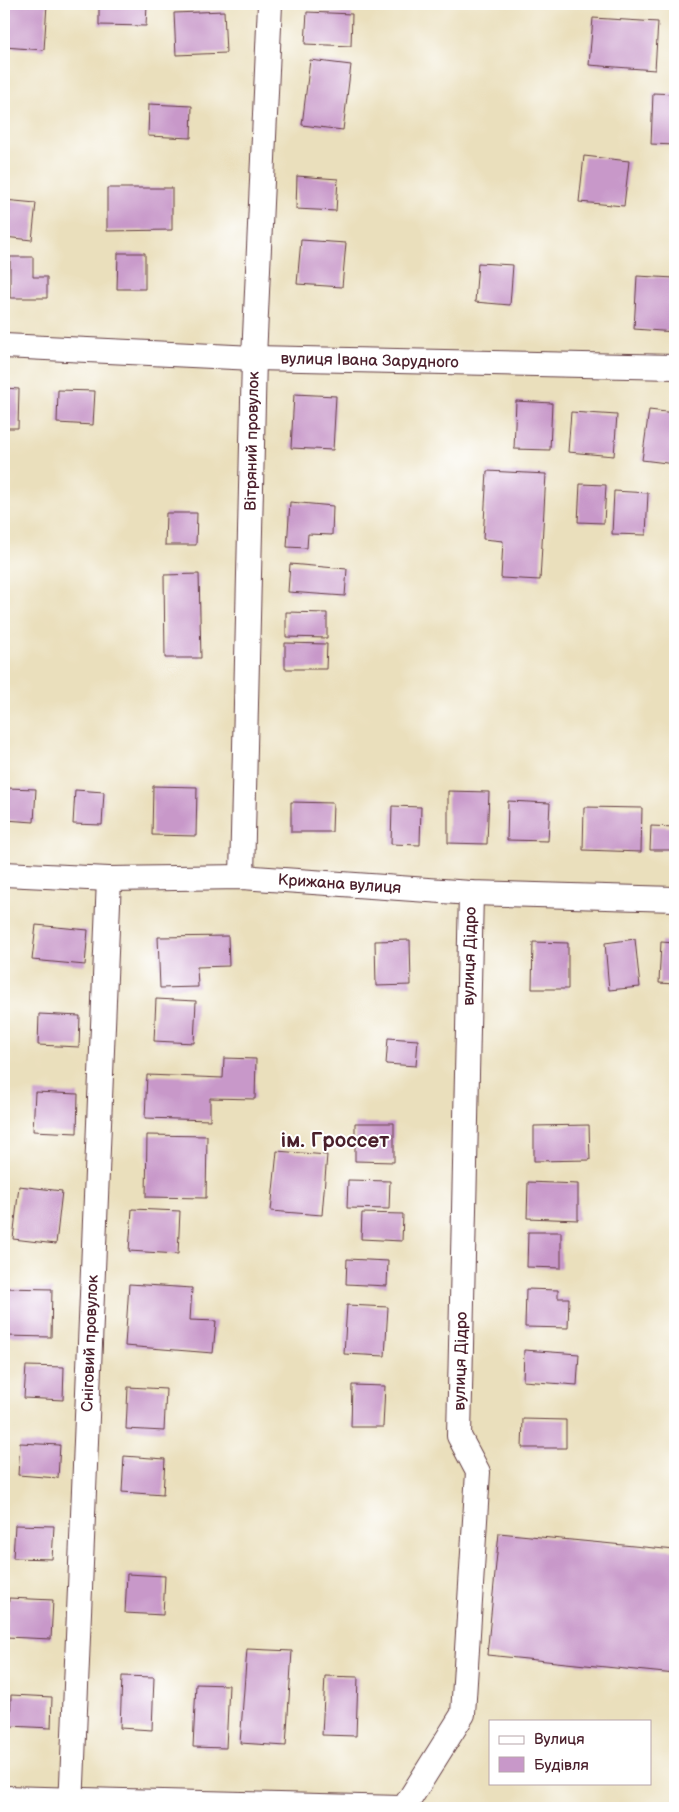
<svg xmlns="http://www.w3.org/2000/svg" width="679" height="1812" font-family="'Balsamiq Sans',sans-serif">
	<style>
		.building { fill: #c898c9 }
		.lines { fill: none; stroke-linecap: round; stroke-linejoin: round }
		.minor-casing { stroke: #623c41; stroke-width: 26 }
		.minor { stroke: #fff; stroke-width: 24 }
		.labels { text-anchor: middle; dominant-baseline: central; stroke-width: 4; stroke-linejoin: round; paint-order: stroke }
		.street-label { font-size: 16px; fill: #4a1f2b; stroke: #fff }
		.district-label { font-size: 21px; font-weight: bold; fill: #4a1f2b; stroke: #fff }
	</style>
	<rect width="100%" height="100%" fill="#fff"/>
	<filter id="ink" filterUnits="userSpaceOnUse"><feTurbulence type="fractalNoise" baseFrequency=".02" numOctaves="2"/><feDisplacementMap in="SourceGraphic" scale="10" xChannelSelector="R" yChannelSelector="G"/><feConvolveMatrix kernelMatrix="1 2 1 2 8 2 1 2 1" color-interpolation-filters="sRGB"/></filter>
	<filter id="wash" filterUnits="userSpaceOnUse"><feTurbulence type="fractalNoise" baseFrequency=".0096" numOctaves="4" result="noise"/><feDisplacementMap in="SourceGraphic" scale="20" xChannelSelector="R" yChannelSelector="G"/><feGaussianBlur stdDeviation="1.12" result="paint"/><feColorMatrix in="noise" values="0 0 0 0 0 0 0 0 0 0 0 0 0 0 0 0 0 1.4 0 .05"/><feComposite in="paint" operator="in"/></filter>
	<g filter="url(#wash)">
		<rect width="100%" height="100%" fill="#eadfbc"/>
		<g id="blocks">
			<g class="building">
				<polygon points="4,4 47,4 44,50 4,47"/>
				<polygon points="99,4 147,4 146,26 99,25"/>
				<polygon points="224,11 226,53 176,55 174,13"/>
				<polygon points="307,12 352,14 351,46 305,44"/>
				<polygon points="593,18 658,22 655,70 589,65"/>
				<polygon points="310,60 351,65 343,130 302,125"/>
				<polygon points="653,93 675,94 675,145 651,144"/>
				<polygon points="149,104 192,106 191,138 148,136"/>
				<polygon points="584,156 629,161 624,206 579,202"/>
				<polygon points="297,176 338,179 336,211 296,209"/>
				<polygon points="107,188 172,188 172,230 107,231"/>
				<polygon points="4,200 36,203 32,240 4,237"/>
				<polygon points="301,240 346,243 342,287 297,284"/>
				<polygon points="118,253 145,253 145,289 117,289"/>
				<polygon points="10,257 33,257 33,277 47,277 47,298 10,298"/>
				<polygon points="478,263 513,265 510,305 475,302"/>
				<polygon points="637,276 675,278 675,332 634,329"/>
				<polygon points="4,388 19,389 18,428 4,428"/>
				<polygon points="58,390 95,391 93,425 57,423"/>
				<polygon points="294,394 336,396 333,450 291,448"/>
				<polygon points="516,401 552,403 550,450 514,449"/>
				<polygon points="649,410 675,413 675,464 642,460"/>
				<polygon points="571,412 617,415 614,456 568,452"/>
				<polygon points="487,471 546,474 540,580 501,578 503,541 483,539"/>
				<polygon points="580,484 606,485 604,523 578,522"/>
				<polygon points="614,491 648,493 646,535 612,534"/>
				<polygon points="290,502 333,506 332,535 308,534 307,548 287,547"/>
				<polygon points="166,513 197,513 196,545 165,545"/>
				<polygon points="290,564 347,569 345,596 288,592"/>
				<polygon points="199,574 201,658 165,658 164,575"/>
				<polygon points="286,612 327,613 327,638 286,637"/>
				<polygon points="285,643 327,644 326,669 285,669"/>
				<polygon points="153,786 197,787 196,836 152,835"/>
				<polygon points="7,788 36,789 34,822 5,820"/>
				<polygon points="75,790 104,792 102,825 73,824"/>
				<polygon points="448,791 489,792 487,844 448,843"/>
				<polygon points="508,801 550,803 548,841 507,840"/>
				<polygon points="291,802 333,803 332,832 291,832"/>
				<polygon points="392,806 421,807 420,845 391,844"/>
				<polygon points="584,807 642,808 641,852 583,850"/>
				<polygon points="651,826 675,827 675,850 650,850"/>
				<polygon points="36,925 88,930 85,965 32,960"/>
				<polygon points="228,936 229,966 197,967 198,987 160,988 158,937"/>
				<polygon points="635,939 640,987 609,990 605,943"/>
				<polygon points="410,940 411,985 376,986 375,941"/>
				<polygon points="533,942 568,943 568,989 532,989"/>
				<polygon points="661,942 675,943 675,984 659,983"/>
				<polygon points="156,999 196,1001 194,1043 154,1041"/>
				<polygon points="39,1014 80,1016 79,1047 38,1045"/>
				<polygon points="388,1038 418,1040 416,1066 386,1064"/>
				<polygon points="224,1058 256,1059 255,1099 210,1098 210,1120 145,1118 147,1075 223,1078"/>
				<polygon points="35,1092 78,1094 77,1133 33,1131"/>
				<polygon points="355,1123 394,1123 394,1162 355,1161"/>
				<polygon points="589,1125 590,1160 534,1161 534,1126"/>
				<polygon points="147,1135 207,1136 206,1198 146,1197"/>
				<polygon points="277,1151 327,1155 322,1215 271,1211"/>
				<polygon points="348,1180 390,1181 389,1209 347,1208"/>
				<polygon points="528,1182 578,1184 578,1220 527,1218"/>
				<polygon points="19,1186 62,1191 56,1244 13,1239"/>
				<polygon points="132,1209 180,1211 178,1254 129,1251"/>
				<polygon points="362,1213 403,1214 402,1241 361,1239"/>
				<polygon points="528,1232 561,1232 561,1268 527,1267"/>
				<polygon points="347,1259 388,1261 387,1286 346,1284"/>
				<polygon points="129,1284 192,1288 190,1320 216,1321 213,1353 125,1346"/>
				<polygon points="4,1288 52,1289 51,1337 4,1336"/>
				<polygon points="526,1289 558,1290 558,1298 569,1298 568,1328 525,1327"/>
				<polygon points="347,1305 388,1307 385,1356 344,1354"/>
				<polygon points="524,1350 579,1354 577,1385 523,1381"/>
				<polygon points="26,1366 64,1367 63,1400 24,1398"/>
				<polygon points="352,1385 385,1386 383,1427 351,1427"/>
				<polygon points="128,1387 166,1389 164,1431 126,1429"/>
				<polygon points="523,1419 566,1420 566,1448 522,1448"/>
				<polygon points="20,1443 60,1445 58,1478 18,1475"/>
				<polygon points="124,1456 165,1459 163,1495 122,1492"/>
				<polygon points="15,1525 54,1526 52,1559 13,1558"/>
				<polygon points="499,1533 675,1550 675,1674 487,1655"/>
				<polygon points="127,1574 165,1576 163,1615 125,1613"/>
				<polygon points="9,1598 53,1600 51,1639 6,1637"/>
				<polygon points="247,1649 292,1651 286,1746 240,1743"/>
				<polygon points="122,1676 154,1677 152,1730 120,1728"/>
				<polygon points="325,1676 358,1677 356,1736 322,1735"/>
				<polygon points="196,1684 229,1685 226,1748 193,1747"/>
				<polygon points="11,1695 52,1697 51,1728 10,1726"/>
			</g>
		</g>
	</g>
	<g filter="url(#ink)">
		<use href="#blocks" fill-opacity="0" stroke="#623c41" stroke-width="1"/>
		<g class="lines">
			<defs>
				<g id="minor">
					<path id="s1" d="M4,346L254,358L675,367"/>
					<path id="s2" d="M4,874L109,879L242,877L471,893L675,899"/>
					<path id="s3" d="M242,877L254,358L270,4"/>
					<polyline points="4,1798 402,1808"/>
					<path id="s4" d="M71,1808L109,879"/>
					<path id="s5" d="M404,1808L463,1714L478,1472L459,1436L471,893"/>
				</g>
			</defs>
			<use href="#minor" class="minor-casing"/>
			<use href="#minor" class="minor"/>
		</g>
	</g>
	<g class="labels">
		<g class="street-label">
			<text stroke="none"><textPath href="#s1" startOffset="366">вулиця Івана Зарудного</textPath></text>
			<text stroke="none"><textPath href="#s3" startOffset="436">Вітряний провулок</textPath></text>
			<text stroke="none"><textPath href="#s2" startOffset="336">Крижана вулиця</textPath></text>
			<text stroke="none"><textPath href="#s5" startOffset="874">вулиця Дідро</textPath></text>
			<text stroke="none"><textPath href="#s4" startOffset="465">Сніговий провулок</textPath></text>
			<text stroke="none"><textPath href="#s5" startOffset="469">вулиця Дідро</textPath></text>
		</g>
		<g class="district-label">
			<text x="335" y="1140">ім. Гроссет</text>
		</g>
	</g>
	<rect width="679" height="1812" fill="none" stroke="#fff" stroke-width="20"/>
	<rect x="489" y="1720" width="162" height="65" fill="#ffffff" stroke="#b7a5aa"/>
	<rect x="499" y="1736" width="25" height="8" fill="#ffffff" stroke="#b7a5aa"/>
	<text x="534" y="1744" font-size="15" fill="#4a1f2b">Вулиця</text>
	<rect x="499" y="1757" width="25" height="15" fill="#c898c9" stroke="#b7a5aa"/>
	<text x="534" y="1770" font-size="15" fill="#4a1f2b">Будівля</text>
</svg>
